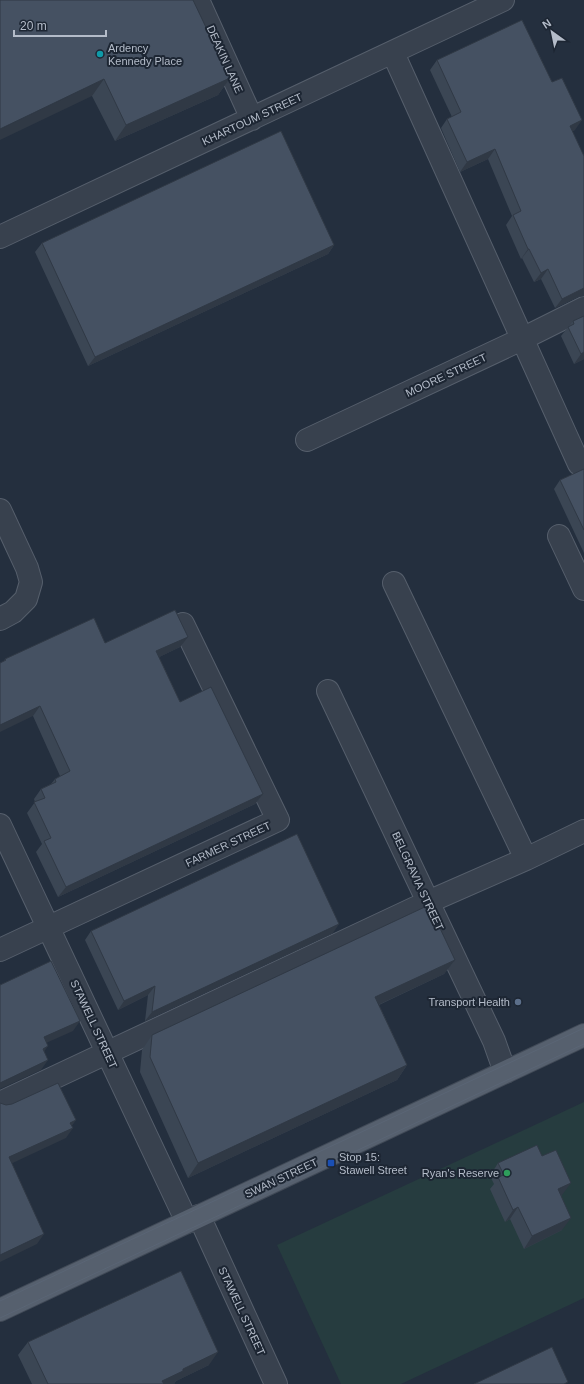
<svg xmlns="http://www.w3.org/2000/svg" width="584" height="1384" font-family="Arial,sans-serif">
	<style>
		.park { fill: #263c3f }
		.lines { fill: none; stroke-linecap: round; stroke-linejoin: round }
		.minor-casing { stroke: #565f6c; stroke-width: 24 }
		.major-casing { stroke: #414a57; stroke-width: 24 }
		.minor { stroke: #38414e; stroke-width: 22 }
		.major { stroke: #56606e; stroke-width: 22 }
		.tram { stroke: #5a6575; stroke-width: 1 }
		.wall { fill: #3b4654 }
		.shaded-wall { fill: #303945 }
		.building { fill: #455162; stroke: #303945 }
		.culture-dot { fill: #0f9aa8; stroke: #1d2633; stroke-width: 1.5 }
		.service-dot { fill: #5c6f8a; stroke: #1d2633; stroke-width: 1.5 }
		.transit-dot { fill: #1a4fb4; stroke: #1d2633; stroke-width: 1.5 }
		.leisure-dot { fill: #2e9e5b; stroke: #1d2633; stroke-width: 1.5 }
		.labels { text-anchor: middle; stroke-width: 4; stroke-linejoin: round; paint-order: stroke }
		.poi-label { font-size: 11px; fill: #b4bcc9; stroke: #1d2633; text-anchor: start }
		.street-label { font-size: 11px; fill: #b4bcc9; stroke: #1d2633 }
	</style>
	<rect width="100%" height="100%" fill="#242f3e"/>
	<path class="park" d="M584 1102V1298L401 1384H341L277 1245Z"/>
	<g class="lines">
		<defs>
			<path id="minor" d="M198 0 252 119
				M393 53 579 464
				M0 237 503 0
				M307 440 522 339 584 308
				M0 510 27 568 31 582 26 599 13 612 0 619
				M559 536 584 589
				M394 583 526 859
				M328 691 494 1041 505 1072
				M0 825 187 1222
				M0 950 278 820 183 624
				M0 1103 428 902 526 859 584 831
				M199 1216 276 1384"/>
			<path id="major" d="M0 1310 584 1035"/>
		</defs>
		<use href="#minor" class="minor-casing"/>
		<use href="#major" class="major-casing"/>
		<use href="#minor" class="minor"/>
		<use href="#major" class="major"/>
		<path class="tram" d="M0 1301 584 1028
			M0 1318 584 1044"/>
	</g>
	<path class="wall" d="M0 0 230 78 218 95 115 141 92 96Z
		M437 60 552 82 575 130 572 131 584 156V296L578 297 555 308 541 279 534 282 522 258 521 259 506 225 512 216 488 159 460 172 441 128 447 119 452 117 430 70Z
		M42 243 334 245 328 254 88 366 35 252Z
		M584 316V359L574 364 561 336 573 321Z
		M584 469V553L554 489 560 480Z
		M105 643 180 647 159 657 180 702 263 794 255 804 58 897 36 852 42 844 27 813 35 802 34 799 41 789 51 784 55 779 60 776 33 716 4 661 5 659Z
		M91 931 333 933 145 1021 148 995 118 1010 85 940Z
		M455 960 444 974 379 1005 407 1065 397 1080 188 1178 140 1072 142 1050 152 1035Z
		M542 1156 562 1195 561 1196 562 1230 524 1249 510 1219 505 1222 490 1189 494 1184 490 1176 498 1163Z
		M28 1342 209 1365 176 1381 174 1384H32L18 1355Z"/>
	<path class="shaded-wall" d="M230 78 218 95 115 141 126 125Z
		M104 79 92 96 0 140V129Z
		M582 120 575 130 563 135 570 126Z
		M495 149 488 159 460 172 467 162Z
		M334 245 328 254 88 366 95 357Z
		M528 249H529L522 258 521 259Z
		M548 269 541 279 534 282 541 273Z
		M584 288V296L578 297 555 308 562 299Z
		M584 352V359L574 364 581 354Z
		M188 637 180 647 149 662 156 651Z
		M40 706 33 716 0 732V725Z
		M263 794 255 804 58 897 66 887Z
		M339 924 333 933 145 1021 152 1012Z
		M455 960 444 974 365 1011 375 997Z
		M155 986 148 995 118 1010 124 1001Z
		M80 1021 73 1031 37 1047 44 1037Z
		M48 1046 41 1056 43 1049Z
		M48 1060 41 1070 0 1089V1083L2 1082Z
		M407 1065 397 1080 188 1178 198 1163Z
		M76 1120 69 1130 73 1128 66 1138 2 1168 9 1157Z
		M571 1183 562 1195 549 1201 558 1189Z
		M518 1207 510 1219 505 1222 513 1210Z
		M571 1218 562 1230 524 1249 532 1236Z
		M44 1234 37 1244 0 1262V1255Z
		M218 1352 209 1365 176 1381 174 1384H160L162 1381 183 1369Z"/>
	<path class="building" d="M0 0H193L230 78 126 125 104 79 0 129Z
		M522 20 552 82 562 78 582 120 570 126 584 156V288L562 299 548 269 541 273 529 249H528L513 215 521 211 495 149 467 162 447 119 461 112 437 60Z
		M281 131 334 245 95 357 42 243Z
		M584 316V352L581 354 568 327 574 324 573 321Z
		M584 469V530L560 480Z
		M175 610 188 637 156 651 180 702 211 687 263 794 66 887 44 841 51 838 34 802 45 798 41 789 56 782 55 779 70 771 40 706 0 725V663L6 660 5 659 94 618 105 643Z
		M297 834 339 924 152 1012 155 986 124 1001 91 931Z
		M429 905 455 960 375 997 407 1065 198 1163 150 1057 152 1035Z
		M51 961 80 1021 44 1037 48 1046 43 1049 48 1060 2 1082 0 1083V985Z
		M58 1083 76 1120 70 1123 73 1128 9 1157 44 1234 0 1255V1103L6 1105 12 1104Z
		M537 1145 542 1156 556 1150 571 1183 558 1189 571 1218 532 1236 518 1207 513 1210 498 1177 504 1175 498 1163Z
		M181 1271 218 1352 183 1369V1371L162 1381 164 1384H48L28 1342Z
		M552 1347 568 1382 564 1384H474Z"/>
	<circle class="culture-dot" cx="100" cy="54" r="4"/>
	<circle class="service-dot" cx="518" cy="1002" r="4"/>
	<rect class="transit-dot" x="327" y="1159" width="8" height="8" rx="2"/>
	<circle class="leisure-dot" cx="507" cy="1173" r="4"/>
	<g class="labels">
		<g class="poi-label">
			<text x="108" y="52">Ardency<tspan x="108" dy="13">Kennedy Place</tspan></text>
			<text x="510" y="1006" text-anchor="end">Transport Health</text>
			<text x="339" y="1161">Stop 15:<tspan x="339" dy="13">Stawell Street</tspan></text>
			<text x="499" y="1177" text-anchor="end">Ryan's Reserve</text>
		</g>
		<g class="street-label">
			<text transform="translate(225 59) rotate(66)" y="4">DEAKIN LANE</text>
			<text transform="translate(252 119) rotate(-25)" y="4">KHARTOUM STREET</text>
			<text transform="translate(446 375) rotate(-25)" y="4">MOORE STREET</text>
			<text transform="translate(228 844) rotate(-25)" y="4">FARMER STREET</text>
			<text transform="translate(418 881) rotate(65)" y="4">BELGRAVIA STREET</text>
			<text transform="translate(94 1024) rotate(65)" y="4">STAWELL STREET</text>
			<text transform="translate(281 1178) rotate(-25)" y="4">SWAN STREET</text>
			<text transform="translate(242 1311) rotate(65)" y="4">STAWELL STREET</text>
		</g>
	</g>
	<g transform="translate(552 32) rotate(327)" stroke="#1d2633" stroke-width="3" paint-order="stroke">
	<path d="M0-3L7 15L0 10L-7 15Z" fill="#b4bcc9"/>
	<text y="-6" font-size="11" font-weight="bold" text-anchor="middle" fill="#b4bcc9">N</text>
	</g>
	<path d="M14 30v6h92v-6" fill="none" stroke="#b4bcc9" stroke-width="2"/>
	<text x="20" y="30" font-size="12" fill="#b4bcc9" stroke="#1d2633" stroke-width="3" paint-order="stroke">20 m</text>
</svg>
